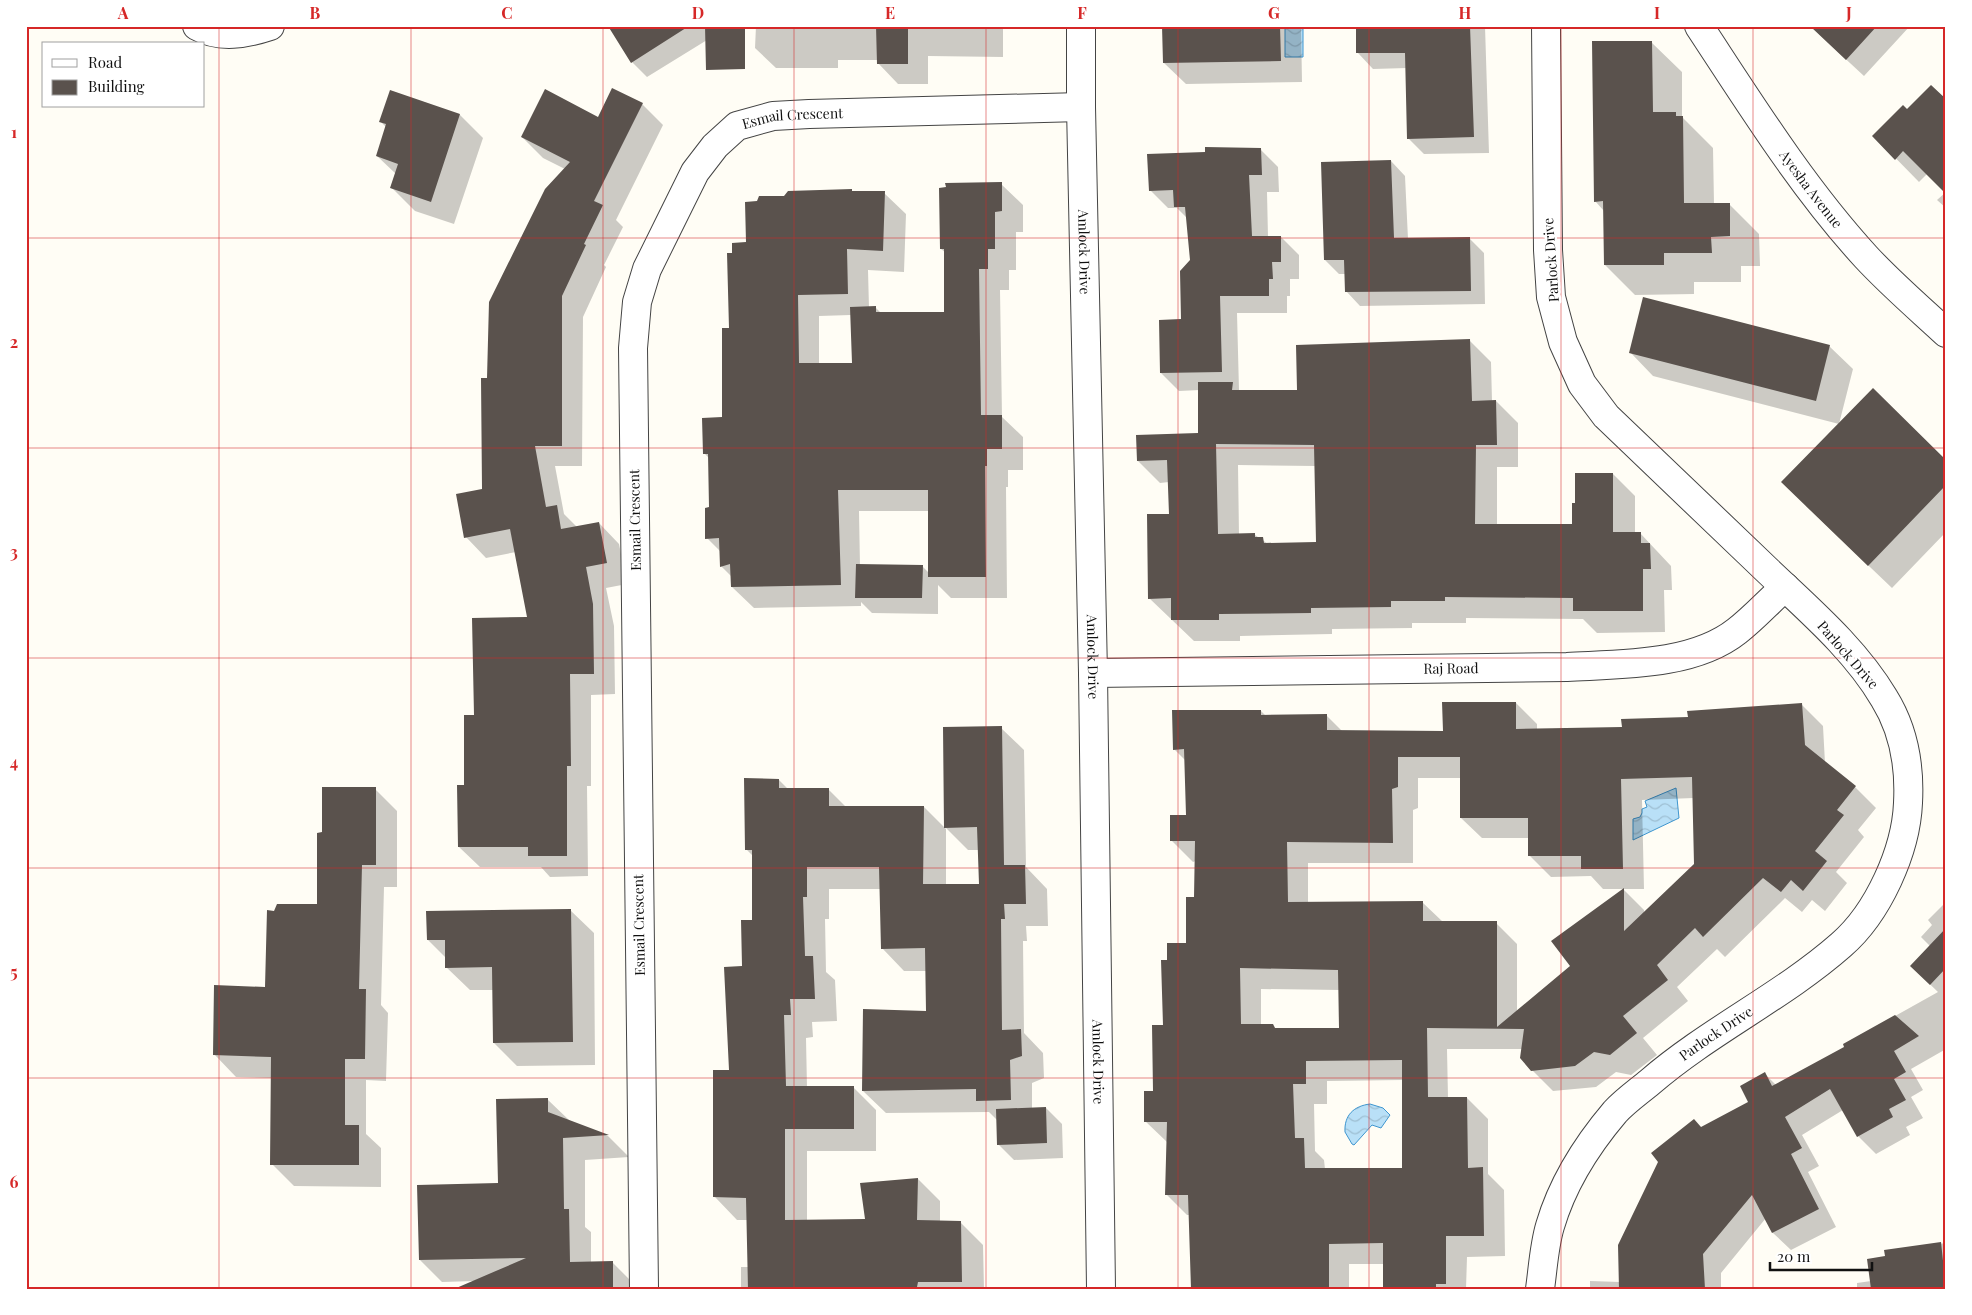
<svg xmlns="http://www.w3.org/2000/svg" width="1972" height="1315" font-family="'Playfair Display',serif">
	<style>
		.water { fill: url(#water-waves); stroke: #3f96cf }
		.shadow { fill: #0003; fill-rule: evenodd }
		.building { fill: #5a524d; fill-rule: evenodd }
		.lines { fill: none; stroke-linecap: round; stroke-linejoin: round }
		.street-casing { stroke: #444; stroke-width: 30 }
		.street { stroke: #fff; stroke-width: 28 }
		.grid { fill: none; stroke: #d62828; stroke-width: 1; stroke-opacity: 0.55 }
		.labels { text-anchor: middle; stroke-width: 5; stroke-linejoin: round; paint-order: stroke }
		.street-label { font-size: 14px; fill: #111; stroke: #fff }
		.neatline { fill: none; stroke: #d62828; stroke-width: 2 }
		.grid-label { font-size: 16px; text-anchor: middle; font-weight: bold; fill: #d62828 }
	</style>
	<defs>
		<pattern id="water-waves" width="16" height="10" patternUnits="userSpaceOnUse" patternTransform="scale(1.25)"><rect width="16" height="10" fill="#b9e0f7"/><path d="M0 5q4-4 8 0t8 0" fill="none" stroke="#9ebfd3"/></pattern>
	</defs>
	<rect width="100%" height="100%" fill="#fffdf5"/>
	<path class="water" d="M1285 26H1303V57H1285Z
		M1676 788 1679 818 1633 840V819L1640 817 1642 813V809L1647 807 1645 801Z
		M1370 1104 1383 1108 1390 1115 1381 1128 1372 1125 1354 1145 1352 1144 1345 1132C1344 1115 1354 1106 1370 1104Z"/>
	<path class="shadow" d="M614 26H716L720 32 647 77 632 62Z
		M756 26H1003V57L928 56V84H898L878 63V60H838V68H776L755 48Z
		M1164 26H1301L1302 82 1186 84 1164 63Z
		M1357 26H1485L1489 153 1424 154 1409 139 1407 68 1373 69 1358 53Z
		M1810 26H1910L1864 76Z
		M1651 42 1682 72V117L1713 148 1714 204H1729L1759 234 1760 266H1741V282H1694V294L1635 295 1605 265 1604 211 1595 201Z
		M391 91 460 115 483 138 454 224 415 211 391 187 396 174 377 156 386 127 381 122Z
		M1946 101V208L1937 200 1946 192 1927 174 1919 182 1874 136 1907 111Z
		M642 104 663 125 616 220 623 227 604 265 606 267 583 317 582 466H555L564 514 577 527 599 523 619 544 627 584 606 588 614 626 615 694 591 695V786H587L588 876 550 877 541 867H480L459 847 475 716 529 618 516 552 486 558 466 537 483 490 488 379 565 169 543 158 522 137 599 119Z
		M1260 149 1278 167 1279 192H1267L1268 237H1281L1299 255V279H1290V296H1287V313H1237L1239 390 1298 392 1469 340 1491 362 1492 401H1496L1518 423V467H1497V525L1573 526 1576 504 1613 474 1635 496V533H1640L1671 566 1672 590H1664L1665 632 1597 633 1583 619 1466 618V623H1412V628L1332 629V634L1240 636V641H1194L1149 598 1170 515 1169 482 1160 483 1138 461 1199 434 1200 390 1179 391 1161 373 1182 321 1191 261 1187 218 1177 208H1168L1150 190ZM1238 465 1316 466 1317 543 1268 544 1255 535H1239Z
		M1391 161 1405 176 1408 239 1469 238 1484 253 1485 304 1360 306 1346 291V274H1339L1325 260Z
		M1001 184 1023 205V232H1016V270H1009V290H1000L1002 417 1023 437V470H1008V487H1006L1007 598H951L938 585V614L872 613 861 602V606L754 608 732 587V577L721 566V552L707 538 710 509 709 458 704 453 723 418 731 330 733 254 747 244 784 197 851 190 853 192 884 193 906 214 904 272 868 270 869 308H876L881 313H946V253L941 249ZM851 315 853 364H819V316ZM859 511H929L930 574 922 566H860Z
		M1829 346 1853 369 1839 424 1653 376 1630 352Z
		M1946 461V532L1892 588 1806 506Z
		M1516 703 1537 724V730L1623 729 1689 718 1802 705 1823 726 1825 763 1855 787 1876 808 1858 830 1864 837 1836 872 1847 883 1825 911 1812 900 1802 912 1785 898 1725 957 1717 949 1677 987 1688 1001 1643 1038 1657 1055 1631 1075 1616 1072 1596 1087 1553 1091 1532 1070 1523 1049H1447L1448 1098H1467L1488 1119V1174L1504 1190 1505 1256 1467 1257 1466 1289H1384V1264H1349V1289H1192L1191 1215H1187L1166 1194 1167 1142 1145 1121 1154 1092 1164 1026 1168 961 1187 944 1196 898V861L1193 862 1172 841 1187 816 1186 761 1174 749 1261 711 1266 716 1326 715 1343 732H1444ZM1418 778H1461V818L1482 838H1529L1530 856 1551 877 1591 876 1603 889H1644L1642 800 1694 798 1695 864 1644 914V910L1623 889 1572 966 1517 1011V944L1496 923 1443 922 1422 902 1308 903V863H1413V810L1418 808ZM1261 989 1340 990V1029L1277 1030 1272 1025H1261ZM1403 1080V1170L1325 1169 1324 1160 1315 1151 1314 1104H1327V1081Z
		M944 728H1001L1024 750 1026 867 1047 889 1048 926H1026L1027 941H1023L1024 1033 1043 1053 1044 1078 1032 1083V1109L1046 1108 1062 1124 1063 1158 1014 1160 998 1144 997 1120 989 1112 886 1113 863 1091 927 1012V971H904L882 948 881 889H829V919H825L826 972 835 980 837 1021 812 1022 813 1037 806 1038 807 1088H854L876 1110V1151H807V1221L866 1220 918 1179 940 1201V1221L960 1222 983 1245 984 1289H741V1267H749L748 1220H737L715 1197 744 967 753 921V856L746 849 779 780 788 789H828L846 807H924L946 829ZM946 828 968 850H979L981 885H946Z
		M375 789 397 811V887H384L381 1005 388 1013 386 1081 366 1080V1134L381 1148V1187L294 1186 272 1164V1078L236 1077 214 1054 266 988 275 912 318 906 323 834Z
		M1946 902V1049L1911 1069 1923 1090 1911 1097 1923 1118 1906 1127 1910 1135 1876 1154 1858 1136 1843 1110 1802 1135 1819 1166 1808 1172 1836 1227 1791 1250 1773 1233 1766 1218 1721 1273V1289H1590V1281L1620 1282 1702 1128 1750 1103 1765 1074 1776 1085 1846 1047 1845 1044 1938 992 1911 966 1930 946 1921 937 1932 925 1928 920Z
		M570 910 594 933 595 1065 517 1066 494 1043 493 990H470L446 967V958L428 940Z
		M547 1099 570 1121 608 1136 629 1157 585 1160V1227L591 1232V1263H613L635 1285V1289H457L475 1281 442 1282 420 1260 499 1185Z
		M1946 1243V1289H1857V1283L1871 1281 1886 1257 1885 1251Z"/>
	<path class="building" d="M608 26H689L631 63Z
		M705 26H745V69L706 70Z
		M876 26H908V64H877Z
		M1162 26H1280L1281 61 1163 63Z
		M1356 26H1470L1474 137 1407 139 1405 53H1356Z
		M1810 26H1877L1846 60Z
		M1592 41H1652L1653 112H1676V116H1683L1684 203H1730V236L1711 237 1712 253H1664V265H1604L1603 201 1594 202Z
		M1931 85 1946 99V194L1903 151 1895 160 1872 136 1903 105 1907 109Z
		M612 88 643 103 594 201 603 205 584 244 586 245 562 296V446H535L546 507 557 505 561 529 599 522 607 563 586 567 593 604 594 674H570L571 766H567V856H528V847H458L457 785H464V715H474L472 618 527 617 510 529 464 538 456 494 482 489 481 378H487L489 302 545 189 570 162 521 137 545 89 598 117Z
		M390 90 460 114 431 202 390 188 398 164 376 156 386 124 379 122Z
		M1205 147 1261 148 1262 175H1249L1252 236H1281V262H1272L1273 279H1269V296H1220L1222 372 1160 373 1159 320 1181 319 1180 271 1190 260 1185 207H1174L1173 190 1149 191 1147 154 1205 152Z
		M1391 160 1394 238 1470 237 1471 291 1345 292 1344 260H1324L1321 162Z
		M1002 182V211L995 212V249H988V269H979L981 415H1002V449H987V466H985L986 577H928V490H838L841 585 731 587 730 564 720 567 719 538 705 539V508L709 507 708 454H703L702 418 722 417V328H729L727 253H732V243L746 242 745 202 757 201 759 196H784L788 191 852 189V191H885L883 251 847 249 848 294 798 295 799 363H852L850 307 876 306V312H944V249H940L939 188 946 187 945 183Z
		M1643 297 1830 345 1816 401 1629 353Z
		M1470 339 1472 401 1496 400 1497 445H1476L1475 524H1572V503H1575V473H1613V532H1641V543H1650L1651 569H1643V611H1573V598L1445 597V601H1391V607L1311 608V613L1219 614V620H1171V598L1148 599 1147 514H1169L1167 460 1137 461 1136 435 1198 433V382H1233L1232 390H1297L1296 345ZM1216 444 1314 445 1316 542 1264 543 1263 537H1255V533L1218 534Z
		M1873 388 1946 460V485L1868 566 1781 482Z
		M856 564 923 565 922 598H855Z
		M1442 702H1516V729L1622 727 1621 719 1688 717 1687 711 1802 703 1805 745 1856 786 1837 810 1844 815 1815 851 1827 861 1803 891 1791 880 1781 892 1763 878 1703 937 1695 928 1657 965 1668 980 1623 1016 1637 1033 1610 1055 1594 1052 1575 1066 1531 1071 1520 1058 1524 1029 1427 1028 1428 1097H1467L1468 1168 1483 1167 1484 1236H1446V1284H1436V1289H1383V1243L1329 1244V1289H1191L1188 1195H1165L1167 1122H1144V1091H1153L1152 1025H1163L1161 960H1167V943H1186V897H1194L1195 841H1170V815H1186L1184 749 1173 750 1172 710H1261V715L1327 714V730L1443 731ZM1398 757H1460V818H1528V856H1581V869H1623L1621 779 1692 777 1694 864 1624 931V888L1551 941 1570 966 1497 1027V921H1423V901L1288 902 1287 842 1393 843 1392 789 1398 787ZM1240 968 1338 970 1339 1028H1275L1273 1024H1241ZM1402 1060V1168H1305L1304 1138H1295L1293 1084H1306V1061Z
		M1002 726 1004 865H1025L1026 904H1004L1005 919H1001L1002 1030 1021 1029 1022 1056 1010 1060 1011 1100 976 1101V1089L862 1091 863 1009 926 1011 925 948 881 949 879 867H807V897H803L805 956H813L815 999H790L791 1015H784L786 1086H854V1129H785V1220L865 1219 860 1183 918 1178 917 1220 961 1221 962 1282H918L917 1287 876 1289H748L746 1198 713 1197V1070H729L724 967 742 966 741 920H752V850H745L744 778 779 779V788H829V806H924L923 884H979L977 827 944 828 943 727Z
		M322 787H376V865H362L359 989H366L365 1059H345V1125H359V1165H270L271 1057 213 1055 214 985 265 987 267 910 274 911 277 904H317V833L322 832Z
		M571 909 573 1042 493 1043 492 967 445 968V940H427L426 911Z
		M1946 928V968L1930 985 1910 966Z
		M1895 1015 1919 1036 1894 1051 1906 1072 1894 1079 1906 1100 1889 1109 1893 1117 1857 1137 1830 1089 1785 1117 1802 1148 1791 1154 1819 1209 1772 1233 1752 1195 1703 1254 1705 1289H1619L1618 1245 1658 1162 1651 1153 1694 1119 1701 1127 1748 1102 1740 1086 1765 1072 1772 1086 1844 1047 1843 1044Z
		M548 1098V1112L609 1135 563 1138 564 1209H569L570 1262 613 1261V1289H454L526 1258 419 1260 417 1185 498 1183 496 1099Z
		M1046 1107 1047 1143 997 1145 996 1109Z
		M1941 1242 1946 1289H1871L1867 1259 1885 1256 1884 1250Z"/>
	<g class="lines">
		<defs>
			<g id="street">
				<path d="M197 26C220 39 246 34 270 26"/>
				<path id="s1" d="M1081 26V107L1093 673 1101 1289"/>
				<path id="s2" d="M1699 26C1751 105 1802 187 1866 257 1891 284 1919 308 1946 333"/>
				<path id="s3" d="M1093 673 1567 667C1620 664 1693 666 1737 631 1754 618 1769 601 1785 587"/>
				<path id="s4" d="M644 1289 633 348 637 302 647 269 695 172 715 146 737 126 773 116 809 114 1081 107"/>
				<path id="s5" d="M1540 1289C1543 1268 1544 1246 1550 1226 1562 1185 1587 1145 1615 1112 1625 1101 1638 1092 1650 1082 1709 1031 1783 996 1841 945 1878 913 1906 851 1908 803 1910 766 1904 730 1884 698 1855 649 1809 610 1768 571 1714 519 1660 467 1606 416L1582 384 1563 342 1551 297 1548 250 1546 26"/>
			</g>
		</defs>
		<use href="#street" class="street-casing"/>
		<use href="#street" class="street"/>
	</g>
	<path class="grid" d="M219 26V1289M411 26V1289M603 26V1289M794 26V1289M986 26V1289M1178 26V1289M1369 26V1289M1561 26V1289M1753 26V1289M26 238H1946M26 448H1946M26 658H1946M26 868H1946M26 1078H1946"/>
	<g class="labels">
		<g class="street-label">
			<text dy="5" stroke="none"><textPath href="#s4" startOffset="1249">Esmail Crescent</textPath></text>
			<text dy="5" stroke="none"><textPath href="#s2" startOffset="198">Ayesha Avenue</textPath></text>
			<text dy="5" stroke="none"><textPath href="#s1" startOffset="226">Amlock Drive</textPath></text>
			<text transform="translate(1551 260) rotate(-94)" y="5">Parlock Drive</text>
			<text transform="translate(635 520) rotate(-91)" y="5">Esmail Crescent</text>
			<text transform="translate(1848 655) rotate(49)" y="5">Parlock Drive</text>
			<text dy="5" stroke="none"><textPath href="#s1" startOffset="631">Amlock Drive</textPath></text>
			<text dy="5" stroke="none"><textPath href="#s3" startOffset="358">Raj Road</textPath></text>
			<text transform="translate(639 925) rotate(-91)" y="5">Esmail Crescent</text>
			<text dy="5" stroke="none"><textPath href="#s5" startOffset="324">Parlock Drive</textPath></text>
			<text dy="5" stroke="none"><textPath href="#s1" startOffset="1036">Amlock Drive</textPath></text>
		</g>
	</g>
	<rect width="1972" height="1315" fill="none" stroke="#ffffff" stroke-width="55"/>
	<rect x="42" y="42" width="162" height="65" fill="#ffffff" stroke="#a0a0a0"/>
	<rect x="52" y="59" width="25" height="8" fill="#ffffff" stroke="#a0a0a0"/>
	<text x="88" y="68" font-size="15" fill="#111111">Road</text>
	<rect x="52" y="80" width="25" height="15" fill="#5a524d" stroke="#a0a0a0"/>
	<text x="88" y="92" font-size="15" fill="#111111">Building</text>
	<path d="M1770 1262v8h102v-8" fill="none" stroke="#111111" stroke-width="2.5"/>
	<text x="1777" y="1262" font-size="15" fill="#111111" stroke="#ffffff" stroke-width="4" paint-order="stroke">20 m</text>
	<rect x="28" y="28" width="1916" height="1260" class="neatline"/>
	<g class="grid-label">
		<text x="123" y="19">A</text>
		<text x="315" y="19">B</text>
		<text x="507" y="19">C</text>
		<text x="698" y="19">D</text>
		<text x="890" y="19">E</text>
		<text x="1082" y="19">F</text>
		<text x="1274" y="19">G</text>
		<text x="1465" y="19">H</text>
		<text x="1657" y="19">I</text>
		<text x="1849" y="19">J</text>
		<text x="14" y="138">1</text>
		<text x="14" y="348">2</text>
		<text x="14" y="558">3</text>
		<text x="14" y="768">4</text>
		<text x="14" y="978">5</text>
		<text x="14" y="1188">6</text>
	</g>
</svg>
